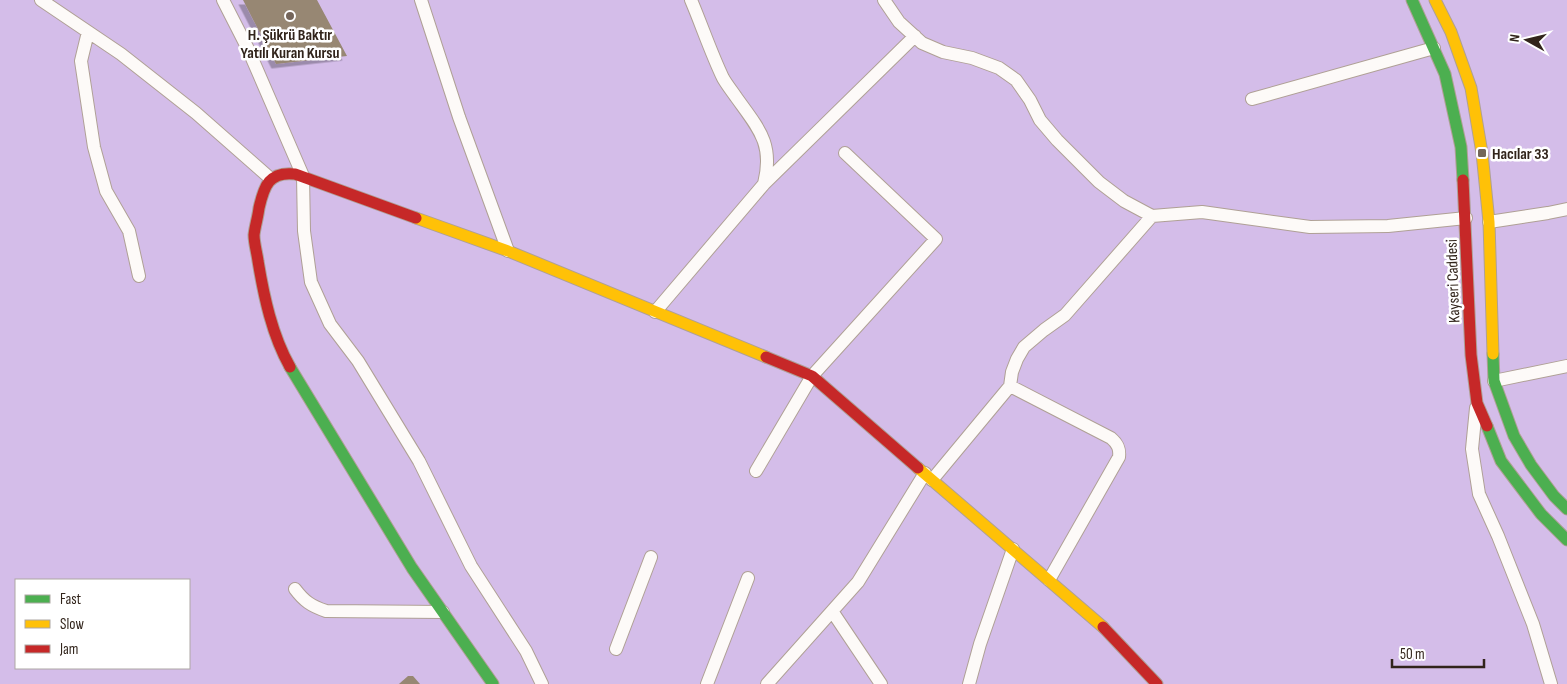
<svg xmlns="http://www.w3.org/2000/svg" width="1567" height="684" font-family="'Sofia Sans Condensed',sans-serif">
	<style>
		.green { fill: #d4bde9; fill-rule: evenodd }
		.building { fill: #978773; filter: url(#shadow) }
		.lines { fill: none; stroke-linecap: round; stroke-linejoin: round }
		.street-casing { stroke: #afa095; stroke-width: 14 }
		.fast-casing { stroke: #afa095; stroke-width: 13 }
		.slow-casing { stroke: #afa095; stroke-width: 13 }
		.jam-casing { stroke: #afa095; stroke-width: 13 }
		.street { stroke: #fdfaf8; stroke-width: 12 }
		.fast { stroke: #4caf50; stroke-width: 11 }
		.slow { stroke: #ffc107; stroke-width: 11 }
		.jam { stroke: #c62828; stroke-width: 11 }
		.poi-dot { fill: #74655a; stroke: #fff; stroke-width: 2 }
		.labels { text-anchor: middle; stroke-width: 5; stroke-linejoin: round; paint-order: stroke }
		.poi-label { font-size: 16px; font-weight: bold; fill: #31241b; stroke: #fff }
		.street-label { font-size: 16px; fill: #31241b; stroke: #fff }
	</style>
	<defs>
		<filter id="shadow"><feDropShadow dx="-4.5" dy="4.5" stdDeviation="0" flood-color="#0004"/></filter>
	</defs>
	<rect width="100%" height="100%" fill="#f1ddcf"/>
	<path class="green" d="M0 0H1567V684H0ZM16 580H189V668H16Z"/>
	<path class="building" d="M243 0H317L347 56 276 64Z
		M408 676H413L420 684H399Z"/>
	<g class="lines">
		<defs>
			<path id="street" d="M41 0 121 54 196 113 271 179
				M223 0 248 49 303 176 304 231 311 282 330 324 358 361 419 461 471 566 526 651 542 684
				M421 0 459 117 508 251
				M884 0 899 22 922 43 943 52 972 58 999 68 1016 80 1030 100 1040 120 1057 140 1099 182 1124 201 1152 216
				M88 32 81 61 94 147 106 191 129 231 139 276
				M1252 99 1434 48
				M764 184 915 36
				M1489 222 1548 213 1567 209
				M655 312 764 184C774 144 759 129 736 97 732 91 727 85 723 78 711 53 702 26 691 0
				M1494 381 1567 366
				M1010 386 1111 438C1118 444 1120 449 1119 457L1049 580
				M1476 408 1472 449 1479 494 1498 536 1533 624 1551 684
				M756 471 812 376 936 239 845 153
				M932 480 1010 386 1012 372 1017 359 1024 347 1044 330 1065 315 1152 216 1202 212 1310 227 1388 226 1466 218
				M295 589C304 601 311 606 326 611L443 612
				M832 611 881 684
				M616 649 651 557
				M707 684 748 578
				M767 684 858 582 925 473
				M969 684 980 644 1013 549"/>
			<path id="fast" d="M1412 0 1445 74 1461 147 1463 180
				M1493 354 1494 381 1514 436 1531 465 1554 496 1567 509
				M290 367 412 568 493 684
				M1487 426 1501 461 1541 514 1567 540"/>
			<path id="slow" d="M1435 0 1451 32 1471 88 1482 153 1489 222 1493 354
				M416 218 508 251 766 357
				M918 468 1103 627"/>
			<path id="jam" d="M1463 180 1471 355 1477 403 1487 426
				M766 357 812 376 918 468
				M290 367C272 335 264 297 258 261 257 253 254 243 254 235 255 226 258 217 259 208 264 186 269 171 295 174L416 218
				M1103 627 1157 684"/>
		</defs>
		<use href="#street" class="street-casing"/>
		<use href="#fast" class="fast-casing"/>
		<use href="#slow" class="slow-casing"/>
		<use href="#jam" class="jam-casing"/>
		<use href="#street" class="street"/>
		<use href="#fast" class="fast"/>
		<use href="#slow" class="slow"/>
		<use href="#jam" class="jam"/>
	</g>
	<g class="poi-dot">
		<circle cx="290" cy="16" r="5"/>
		<rect x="1477" y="148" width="10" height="10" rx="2.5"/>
	</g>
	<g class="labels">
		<g class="poi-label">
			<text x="290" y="40">H. Şükrü Baktır<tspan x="290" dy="18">Yatılı Kuran Kursu</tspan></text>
			<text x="1492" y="159" text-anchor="start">Hacılar 33</text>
		</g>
		<g class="street-label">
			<text transform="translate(1452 281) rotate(-92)" y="6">Kayseri Caddesi</text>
		</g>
	</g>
	<rect x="15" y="579" width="175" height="90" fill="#ffffff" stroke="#ada7a4"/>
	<rect x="25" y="595" width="25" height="8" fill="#4caf50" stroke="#ada7a4"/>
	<text x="60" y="604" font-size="15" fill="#31241b">Fast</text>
	<rect x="25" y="620" width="25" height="8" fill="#ffc107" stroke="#ada7a4"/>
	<text x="60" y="629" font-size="15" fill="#31241b">Slow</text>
	<rect x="25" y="645" width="25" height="8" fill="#c62828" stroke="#ada7a4"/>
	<text x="60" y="654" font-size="15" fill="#31241b">Jam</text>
	<g transform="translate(1527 40) rotate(278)" stroke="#ffffff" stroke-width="4" paint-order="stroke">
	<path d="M0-4L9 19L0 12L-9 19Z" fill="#31241b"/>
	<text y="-8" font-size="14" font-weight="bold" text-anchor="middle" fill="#31241b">N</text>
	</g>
	<path d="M1392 659v8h92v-8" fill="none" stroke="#31241b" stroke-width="2.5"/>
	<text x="1400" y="659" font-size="15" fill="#31241b" stroke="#ffffff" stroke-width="4" paint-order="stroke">50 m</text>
</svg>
